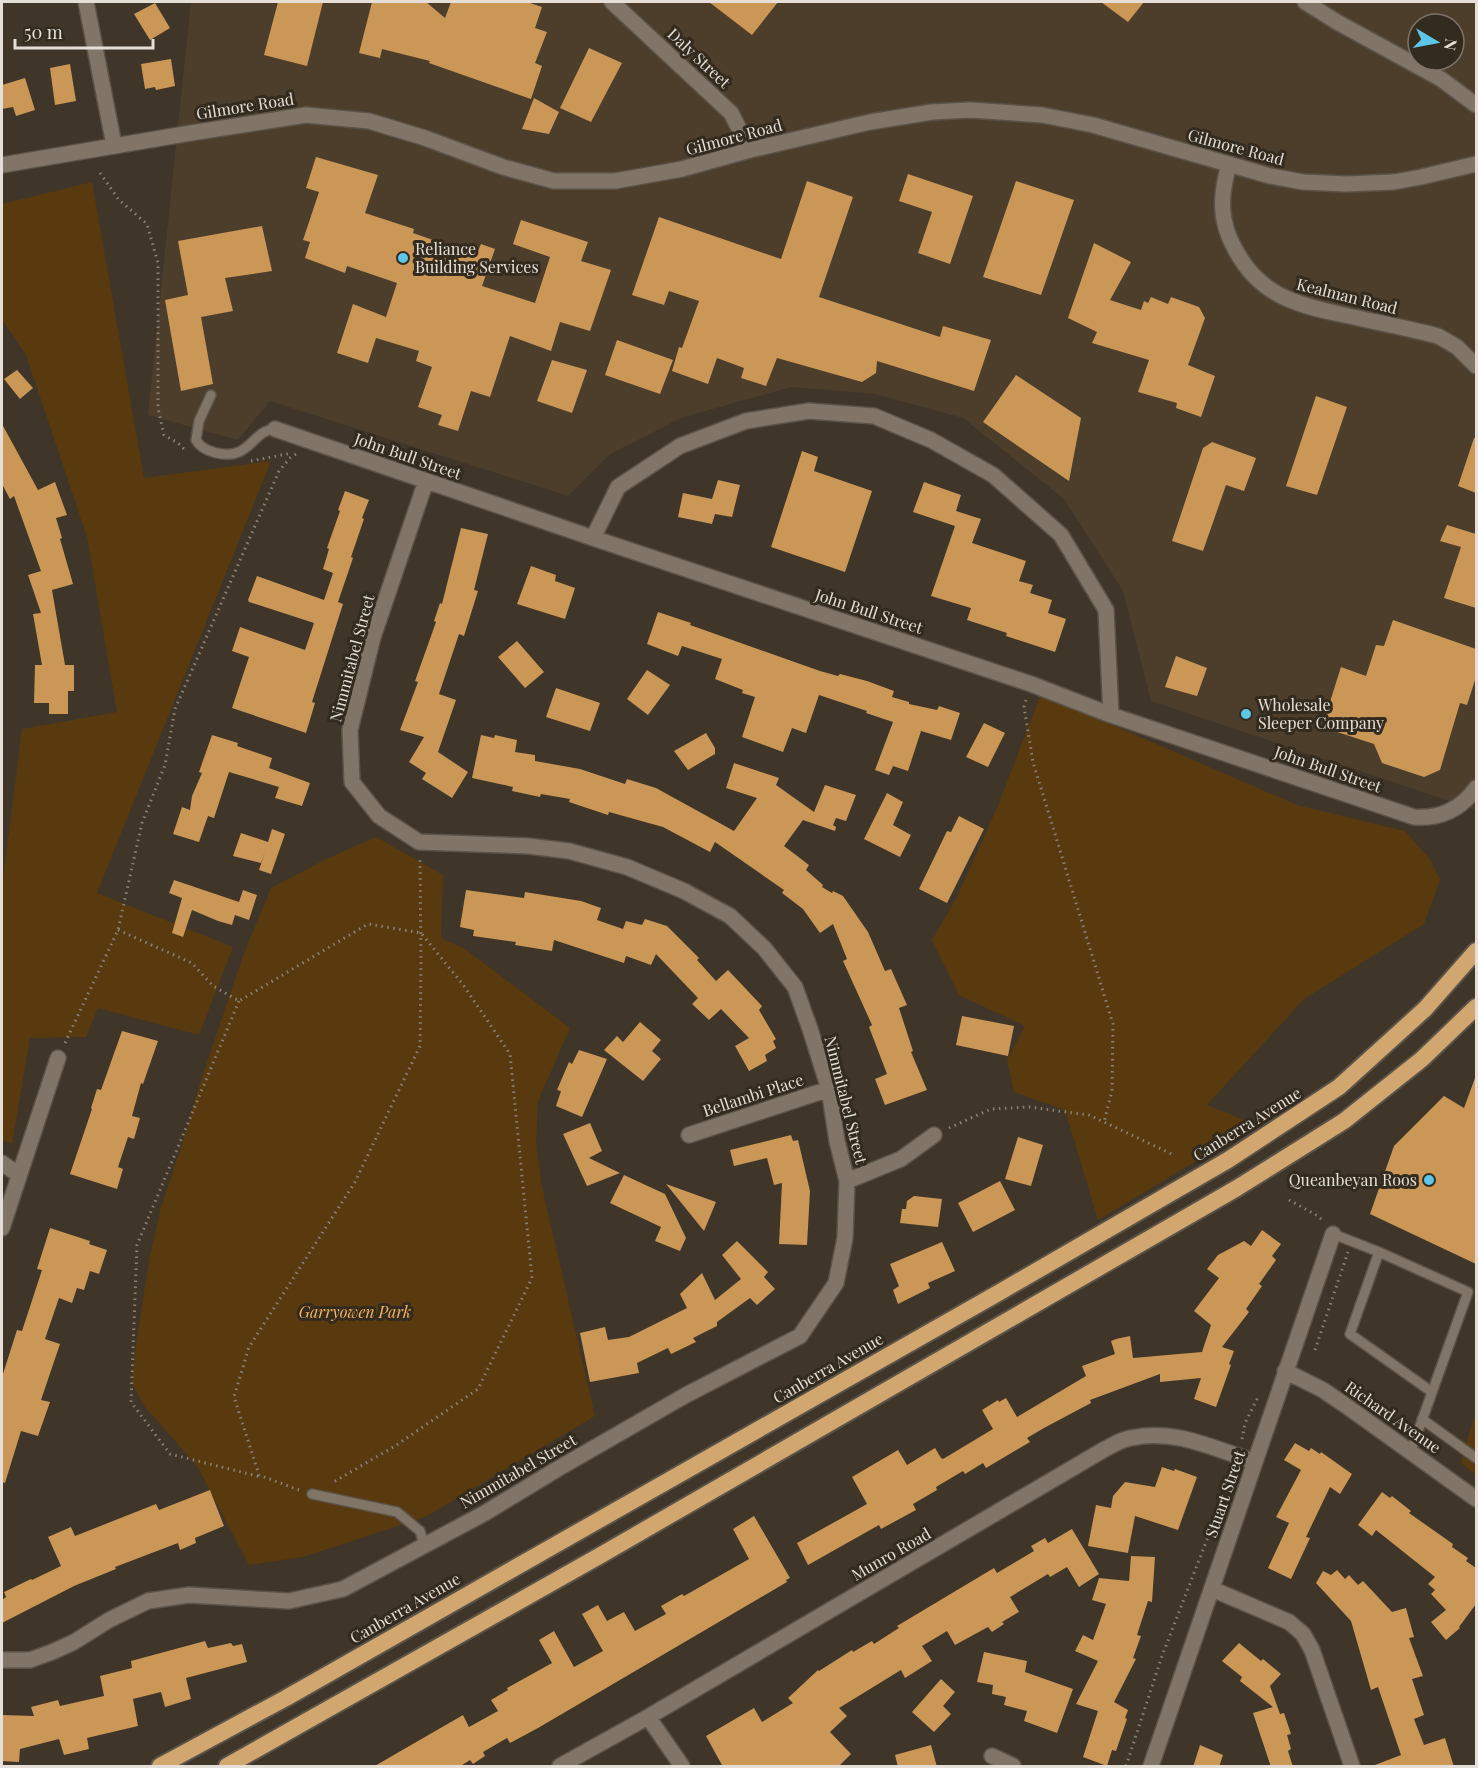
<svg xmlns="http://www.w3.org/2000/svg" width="1478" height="1768" font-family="'Playfair Display',serif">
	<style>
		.built { fill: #4d3e2c; fill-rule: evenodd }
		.green { fill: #593a0f }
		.building { fill: #ca9757 }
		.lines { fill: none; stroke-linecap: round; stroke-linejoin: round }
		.service-casing { stroke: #5b5348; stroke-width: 12 }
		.minor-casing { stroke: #5b5348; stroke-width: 18 }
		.tertiary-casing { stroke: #5b5348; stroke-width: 18 }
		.trunk-casing { stroke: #5b5348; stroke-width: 20 }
		.path { stroke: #8a8278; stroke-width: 3; stroke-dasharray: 1.5 4.5; stroke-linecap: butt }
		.service { stroke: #817568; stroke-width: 9 }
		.minor { stroke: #817568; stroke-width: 15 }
		.tertiary { stroke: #817568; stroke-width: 15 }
		.trunk { stroke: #d2a66f; stroke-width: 16 }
		.poi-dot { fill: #5dc7e8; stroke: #342b1f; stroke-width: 2 }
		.labels { text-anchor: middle; stroke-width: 6; stroke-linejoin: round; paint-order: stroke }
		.street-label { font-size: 16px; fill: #e5dfd7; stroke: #342b1f }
		.poi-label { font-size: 16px; fill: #e5dfd7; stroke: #342b1f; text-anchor: start }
		.park-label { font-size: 16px; font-style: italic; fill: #fab55c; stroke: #342b1f }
	</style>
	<rect width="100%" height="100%" fill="#3f3529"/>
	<path class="built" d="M191 2H1476V810L1151 701 1123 591 1064 499 963 418 875 394 791 387 681 418 610 454 568 496 270 401 238 440 148 415ZM1418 24H1454V60H1418Z"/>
	<path class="green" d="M92 182 144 478 271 461 97 893 233 947 199 1035 98 1008 86 1037 30 1038 12 1144 2 1140V886L22 729 117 712 87 537 26 355 2 320V204Z
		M1041 694 1297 805 1405 831 1430 859 1440 880 1424 924 1304 999 1207 1105 1256 1125 1098 1220 1065 1110 1014 1092 1007 1060 1025 1026 959 995 932 940 957 897 997 808Z
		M376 837 443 875 441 938 465 949 570 1028 538 1101 536 1144 542 1187 595 1416 425 1517 303 1557 249 1565 197 1466 145 1407 132 1383 134 1357 150 1255 161 1207 182 1145 200 1083 244 953 271 888 326 859Z
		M1476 1410V1475L1461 1463Z"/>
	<path class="building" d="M278 2H323L307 66 264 55Z
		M372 2H426L445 18 451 2H527L542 7 535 28 547 32 535 63 542 66 531 99 429 63 430 61 382 49 380 58 359 53Z
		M709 2H778L752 35Z
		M1101 2H1144L1128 22Z
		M155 3 170 28 150 40 134 14Z
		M589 48 622 63 591 122 560 108Z
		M171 59 175 86 156 90 155 87 145 89 141 64Z
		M70 64 76 101 55 105 50 68Z
		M25 78 35 110 16 116 13 107 2 109V85Z
		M534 98 559 112 549 134 522 129Z
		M316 157 378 175 365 213 414 229 413 233 453 247 455 244 478 251 481 244 495 249 482 286 535 303 550 257 513 244 521 220 588 242 581 261 611 270 590 331 560 322 551 351 510 336 490 397 471 391 458 431 438 425 442 415 418 407 432 367 416 361 419 351 376 338 368 363 337 353 353 304 386 317 397 283 347 266 345 273 305 258 310 242 303 240 319 192 306 188Z
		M908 174 973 196 950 264 918 253 932 212 899 201Z
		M807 181 853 197 819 297 940 337 943 326 991 340 974 391 877 361 876 373 862 382 777 358 766 386 741 378 744 368 717 358 708 384 672 371 679 347 682 348 699 301 669 291 664 305 632 295 659 217 781 259Z
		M1016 181 1074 200 1041 295 983 277Z
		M262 226 272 271 225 278 233 311 201 317 213 384 181 391 165 300 188 295 178 241Z
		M1094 243 1131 262 1110 300 1141 310 1144 301 1148 303 1151 297 1168 304 1171 297 1199 307 1205 318 1188 365 1215 376 1201 417 1176 408 1177 403 1138 392 1149 360 1092 343 1097 332 1068 318Z
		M617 340 673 360 660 394 605 375Z
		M552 360 587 370 572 413 537 401Z
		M17 370 33 388 20 399 4 379Z
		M1016 375 1081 418 1069 481 983 422Z
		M1316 396 1347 407 1317 495 1286 486Z
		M2 424 38 490 55 482 67 515 56 518 62 538 60 539 73 584 52 590 65 665H74V691H68V714H49V703H34L35 665H42L33 614 41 613 28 575 41 571 14 496 10 499 2 484Z
		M1474 438H1476V493L1458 486Z
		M1212 442 1256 458 1244 491 1226 485 1203 551 1172 541 1203 448Z
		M802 451 818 457 814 471 872 491 845 572 771 547Z
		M718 480 740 485 732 517 715 514 712 524 678 517 683 493 712 499Z
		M924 482 961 495 956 511 981 519 972 543 1026 561 1019 581 1033 585 1030 593 1052 600 1048 613 1066 619 1055 652 1006 636 1007 633 967 620 971 608 931 596 955 526 913 512Z
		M345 491 369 500 362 518 364 519 351 557 353 558 338 602 343 604 312 702 315 703 306 733 232 708 249 657 232 651 240 627 305 650 314 623 249 602 248 600 257 576 324 600 333 573 323 569 329 549 327 548 340 511 338 510Z
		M1447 525 1476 534V608L1444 598 1461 547 1440 541Z
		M461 528 488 534 474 590 478 591 464 636 459 634 439 694 456 700 438 752 468 772 452 798 422 779 426 773 409 762 424 737 400 730 418 682 415 681 436 622 434 621 440 603 442 604Z
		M531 566 556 575 555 581 575 588 565 619 517 604Z
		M658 612 691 623 690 625 820 671 838 676 840 674 867 681 894 691 892 697 909 702V704L937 710 939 706 960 713 951 740 921 731 908 771 893 766 889 775 875 770 893 722 866 713 867 711 819 695 806 733 792 728 783 752 742 737 755 697 742 693 743 690 715 679 722 659 682 646 678 656 647 644Z
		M1393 620 1476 649V677L1467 705 1460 703 1440 770 1424 777 1382 763 1374 744 1322 727 1341 667 1366 676 1376 645 1384 646Z
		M517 641 544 672 525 688 498 657Z
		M1176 656 1207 668 1197 696 1165 687Z
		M647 670 670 685 648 715 627 699Z
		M556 688 600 703 590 731 546 717Z
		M984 723 1005 733 988 767 966 757Z
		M706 733 715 748V754L688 770 674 751Z
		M212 735 238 743 237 746 272 758 269 768 310 783 302 806 275 798 279 787 229 772 214 818 208 816 199 842 173 834 182 807 190 810 192 796 202 773 199 772Z
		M481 735 494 738 495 735 517 740 515 752 535 755V761L580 769 625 784 627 779 656 788 734 831 757 798 726 788 734 763 779 778 776 785 814 812 825 785 856 795 846 821 836 818 833 825 836 827 835 831 803 820 784 846 809 865 806 870 823 885 822 887 832 893 833 891 843 896 868 932 885 971 891 969 907 1005 899 1008 913 1051 911 1052 927 1090 885 1105 875 1079 887 1074 869 1027 872 1025 843 961 847 959 833 924 820 933 803 909 782 893 784 890 715 842 710 852 663 827 609 812 608 815 569 802 570 799 541 794 540 797 512 791 513 787 472 778Z
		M887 793 903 802 893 825 911 835 900 857 864 839Z
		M959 816 984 829 947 903 919 889 947 831 951 832Z
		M272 829 285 834 271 874 259 870 265 852 261 863 233 856 241 833 268 842Z
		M174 880 239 902 243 890 257 895 249 920 235 915 232 925 218 921 192 910 183 937 172 933 182 898 169 893Z
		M466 890 524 898 525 892 581 901 601 908 597 920 623 929 626 921 642 925 645 919 667 926 699 958 697 960 716 981 728 970 762 1006 759 1010 776 1039 773 1041 776 1048 765 1055 767 1061 749 1071 735 1046 749 1038 721 1009 709 1020 692 1004 698 998 656 954 651 965 626 956 624 963 554 940 552 951 515 945 516 942 473 936 474 930 460 927Z
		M962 1016 1014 1026 1008 1056 956 1045Z
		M640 1022 661 1040 652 1051 661 1059 643 1081 604 1050 617 1036 623 1042Z
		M122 1031 158 1041 143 1084 141 1083 132 1116 140 1118 134 1139 128 1137 118 1167 123 1169 117 1189 70 1174 92 1109 91 1108 97 1089 101 1090Z
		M579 1050 607 1059 582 1117 556 1106 561 1091 557 1090 569 1062 572 1064Z
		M1475 1078H1476V1264L1370 1214 1394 1146 1444 1096 1464 1108Z
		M590 1123 602 1151 589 1158 620 1173 587 1186 563 1134Z
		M791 1135 793 1141 798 1140 810 1191 807 1245 779 1244 782 1183 774 1185 767 1158 734 1166 730 1150Z
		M1018 1137 1043 1145 1031 1186 1005 1179Z
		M624 1175 665 1194 686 1238 680 1251 655 1241 661 1227 610 1203Z
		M1000 1181 1015 1210 973 1232 958 1203Z
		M666 1184 716 1202 704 1231Z
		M914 1196 942 1199 938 1227 900 1223 902 1209H906L907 1201Z
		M50 1228 90 1241 89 1244 107 1250 99 1274 90 1271 84 1290 77 1288 72 1303 59 1298 45 1339 60 1344 41 1400 50 1402 38 1436 21 1431 5 1483 2 1482V1377L17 1330 22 1331 42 1270 37 1269Z
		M1262 1230 1281 1244 1272 1256 1276 1260 1259 1284 1262 1286 1246 1309 1249 1312 1222 1347 1234 1351 1229 1364 1231 1365 1216 1407 1194 1399 1201 1378 1160 1382V1374L1090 1400 1091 1403 1044 1428 1027 1438 1030 1442 986 1468 983 1463 965 1474 963 1471 936 1487 937 1490 913 1504 916 1510 881 1529 879 1525 808 1565 797 1543 867 1504 852 1477 898 1450 907 1465 935 1448 941 1458 943 1459 993 1429 982 1410 998 1400 999 1402 1006 1398 1017 1417 1086 1376 1082 1366 1115 1354 1111 1341 1116 1339 1130 1336 1133 1358 1202 1352 1211 1325 1194 1311 1219 1278 1207 1269 1218 1255 1244 1241 1251 1246Z
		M737 1241 768 1272 764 1277 775 1289 757 1305 750 1298 717 1322V1326L693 1338 696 1342 671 1354 668 1348 637 1363 639 1373 590 1382 580 1333 605 1327 608 1340 629 1337 687 1308 680 1294 702 1273 715 1300 741 1279 722 1255Z
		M942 1242 955 1271 928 1283 930 1288 898 1304 893 1290 899 1286 890 1264Z
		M1295 1443 1309 1451 1311 1448 1320 1454 1321 1452 1352 1474 1340 1494 1330 1487 1306 1537 1310 1538 1291 1579 1268 1568 1289 1523 1276 1517 1301 1470 1284 1460Z
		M1162 1467 1174 1471 1175 1469 1197 1477 1178 1530 1135 1516 1128 1553 1088 1546 1096 1505 1111 1508 1113 1496 1125 1482 1155 1487Z
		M210 1490 224 1526 195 1538 196 1543 180 1550 178 1543 115 1567 116 1569 74 1586 2 1623V1600L6 1597 4 1592 31 1579 32 1580 61 1566 48 1537 71 1527 75 1536 156 1504 159 1510Z
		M1382 1492 1390 1498 1392 1496 1411 1511 1409 1513 1453 1544 1452 1547 1468 1558 1466 1561 1476 1568V1604L1459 1627 1460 1628 1446 1640 1431 1622 1446 1610 1431 1594 1435 1590 1428 1584 1435 1577 1376 1530 1372 1536 1358 1525Z
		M754 1516 790 1578 786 1580 787 1582 538 1728 510 1743 507 1738 483 1752 485 1756 473 1764 470 1760 459 1767H373L463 1715 469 1727 498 1711 491 1700 508 1690 507 1688 552 1663 539 1640 554 1631 574 1667 603 1651 582 1614 598 1605 607 1621 624 1612 635 1631 666 1614 661 1606 682 1594 684 1596 749 1559 733 1529Z
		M1072 1529 1099 1574 1079 1587 1067 1567 1050 1577 1048 1574 1010 1597 1019 1612 1002 1622 1004 1624 992 1632 988 1627 955 1645 947 1631 922 1646 932 1661 905 1678 901 1670 839 1708 847 1716 830 1732 851 1754 838 1767H723L706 1736 754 1708 762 1722 793 1703 788 1698 818 1670 819 1671 852 1650 853 1652 872 1641 874 1644 899 1628 897 1626 994 1568 997 1573 1034 1551 1031 1546 1045 1538 1048 1543Z
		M1131 1556 1155 1557 1152 1602 1148 1601 1137 1635 1141 1636 1133 1658 1136 1659 1114 1702 1128 1710 1125 1718 1127 1719 1116 1751 1112 1750 1107 1766 1083 1757 1098 1711 1076 1704 1098 1661 1075 1651 1083 1635 1093 1640 1106 1604 1092 1600 1099 1578 1129 1581Z
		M1337 1570 1345 1579 1349 1575 1358 1585 1363 1581 1392 1612 1406 1608 1414 1637 1409 1638 1423 1676 1412 1679 1424 1715 1414 1719 1424 1745 1445 1738 1454 1767H1376L1375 1765 1401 1755 1378 1687 1371 1690 1351 1621 1316 1583 1323 1571 1331 1575Z
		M205 1641 208 1648 231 1643 233 1646 242 1644 247 1662 186 1678 191 1699 165 1707 161 1692 133 1699 138 1726 87 1738 89 1749 64 1755 59 1739 20 1749 19 1762 2 1761V1715L34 1716 31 1707 58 1700 60 1706 104 1696 100 1676 132 1668 131 1661Z
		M1239 1643 1261 1661 1263 1659 1281 1674 1270 1686 1280 1714 1284 1713 1291 1734 1287 1735 1291 1749 1288 1751 1293 1767H1271L1253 1713 1273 1707 1240 1681 1242 1677 1222 1661Z
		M984 1652 1027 1661 1025 1672 1073 1689 1057 1733 1024 1721 1027 1711 1004 1705 1006 1697 992 1694 993 1685 977 1682Z
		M941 1679 955 1692 943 1706 951 1714 934 1732 912 1712Z
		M931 1745 937 1767H898L895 1755Z
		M1200 1745 1223 1755 1219 1767H1193Z"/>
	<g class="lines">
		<defs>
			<path id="service" d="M211 395 199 421 196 440C203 453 227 457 239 452 254 445 258 430 275 429
				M1333 1234 1379 1252
				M1422 1419 1476 1458
				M1411 1451 1468 1292 1379 1252 1350 1334 1432 1392
				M312 1494 397 1512 420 1531 424 1545"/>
			<path id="minor" d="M86 2 114 145
				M612 2 731 113 750 150
				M1305 2 1337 22 1441 79 1476 105
				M1229 165C1220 195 1219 221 1235 249 1259 295 1296 305 1344 315 1375 322 1407 328 1438 336L1457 347 1476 366
				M275 429 593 538 1031 684 1111 715 1414 817C1440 819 1461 809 1476 788
				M593 538 618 487 680 446 746 421 809 411 874 416 931 440 993 475 1061 535 1106 610 1111 715
				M689 1135 829 1089
				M2 1163 19 1175
				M847 1181 901 1159 934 1135
				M2 1228 58 1058
				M1285 1371 1323 1390 1345 1405 1476 1499
				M1212 1589 1289 1622 1303 1634 1312 1650 1352 1766
				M2 1660H30L52 1652 74 1642 109 1620 148 1601 189 1595 289 1601 343 1589 485 1513 559 1468 686 1395 800 1336 836 1283 845 1238 847 1181 837 1141 829 1089 810 1029 795 987 764 948 730 916 684 891 627 867 569 851 528 846 419 842 379 816 352 782 350 730 373 637 426 481
				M648 1717 682 1766
				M992 1756 1013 1766
				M560 1766 648 1717 1105 1449C1113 1445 1122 1439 1131 1438 1174 1428 1215 1449 1255 1462
				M1151 1766 1333 1234"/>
			<path id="tertiary" d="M2 165 191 133 306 115 369 121 425 138 503 167 554 181H615L682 169 750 150 870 122 932 112 970 110 1042 115 1093 125 1270 176 1303 182 1346 184 1394 182 1421 177 1476 164"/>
			<path id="trunk" d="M160 1766 286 1698 1000 1292 1228 1160 1339 1087 1425 1009 1476 951
				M227 1766 601 1555 1237 1188 1344 1121 1422 1059 1476 1007"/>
		</defs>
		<use href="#service" class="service-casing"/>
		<use href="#minor" class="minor-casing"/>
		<use href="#tertiary" class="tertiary-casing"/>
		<use href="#trunk" class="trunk-casing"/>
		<path class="path" d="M100 173 119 200 147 224 158 263V408L164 435 178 443 185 450
			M251 461 292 453
			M1026 700 1024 707 1033 762 1113 1024 1112 1091 1104 1122
			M118 930 192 963 213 986 239 1001 368 924 421 933 464 986 510 1054 532 1278 478 1389 395 1446 332 1483
			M239 1001 137 1245 131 1402 170 1454 261 1477
			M65 1043 118 930 142 823 165 765 175 709 279 471 290 458 296 454
			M949 1128 991 1109 1029 1107 1089 1115 1174 1155
			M1289 1200 1318 1216 1323 1221
			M1315 1350 1348 1252
			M1242 1439 1245 1423 1259 1395
			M1229 1485V1478L1232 1471
			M299 1490 259 1475 234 1397 249 1347 355 1182 420 1046 421 963 420 859
			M1126 1766 1162 1656 1208 1537 1212 1533"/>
		<use href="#service" class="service"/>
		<use href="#minor" class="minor"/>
		<use href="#tertiary" class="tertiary"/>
		<use href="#trunk" class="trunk"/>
	</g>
	<g class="poi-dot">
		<circle cx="403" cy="258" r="6"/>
		<circle cx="1246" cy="714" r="6"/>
		<circle cx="1429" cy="1180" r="6"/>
	</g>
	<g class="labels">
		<g class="street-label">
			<text transform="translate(699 58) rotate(43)" y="6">Daly Street</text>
			<text transform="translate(245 106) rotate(-9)" y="6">Gilmore Road</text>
			<text transform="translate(734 137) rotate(-15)" y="6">Gilmore Road</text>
			<text transform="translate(1236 147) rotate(15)" y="6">Gilmore Road</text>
			<text transform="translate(1347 296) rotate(14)" y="6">Kealman Road</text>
			<text transform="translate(408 456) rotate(19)" y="6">John Bull Street</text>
			<text transform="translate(869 611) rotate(18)" y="6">John Bull Street</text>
			<text transform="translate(352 658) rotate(-75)" y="6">Nimmitabel Street</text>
			<text transform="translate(1328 769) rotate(19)" y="6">John Bull Street</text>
			<text transform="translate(753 1095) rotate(-18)" y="6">Bellambi Place</text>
			<text transform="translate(846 1100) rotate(76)" y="6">Nimmitabel Street</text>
			<text transform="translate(1247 1124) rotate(-32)" y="6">Canberra Avenue</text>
			<text transform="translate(828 1368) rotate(-30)" y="6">Canberra Avenue</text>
			<text transform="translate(1393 1417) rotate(35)" y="6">Richard Avenue</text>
			<text transform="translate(518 1471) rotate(-30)" y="6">Nimmitabel Street</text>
			<text transform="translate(1225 1494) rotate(-71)" y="6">Stuart Street</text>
			<text transform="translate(891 1554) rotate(-30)" y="6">Munro Road</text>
			<text transform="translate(405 1608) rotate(-30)" y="6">Canberra Avenue</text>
		</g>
		<g class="poi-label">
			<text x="415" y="255">Reliance<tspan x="415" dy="18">Building Services</tspan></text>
			<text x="1258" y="711">Wholesale<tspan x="1258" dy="18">Sleeper Company</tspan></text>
			<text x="1417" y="1186" text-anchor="end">Queanbeyan Roos</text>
		</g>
		<g class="park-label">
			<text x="355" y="1318">Garryowen Park</text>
		</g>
	</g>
	<rect width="1478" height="1768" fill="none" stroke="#e5dfd7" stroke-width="6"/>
	<g transform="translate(1436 42) rotate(100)"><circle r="28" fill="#342b1f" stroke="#7b7369" stroke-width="1.5"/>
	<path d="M0-4.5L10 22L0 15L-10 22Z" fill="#5dc7e8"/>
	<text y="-9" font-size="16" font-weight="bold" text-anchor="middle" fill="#e5dfd7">N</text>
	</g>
	<path d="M15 39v9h138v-9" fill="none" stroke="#e5dfd7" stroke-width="3"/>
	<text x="24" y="39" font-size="18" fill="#e5dfd7" stroke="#342b1f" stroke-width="4.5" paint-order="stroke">50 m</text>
</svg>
